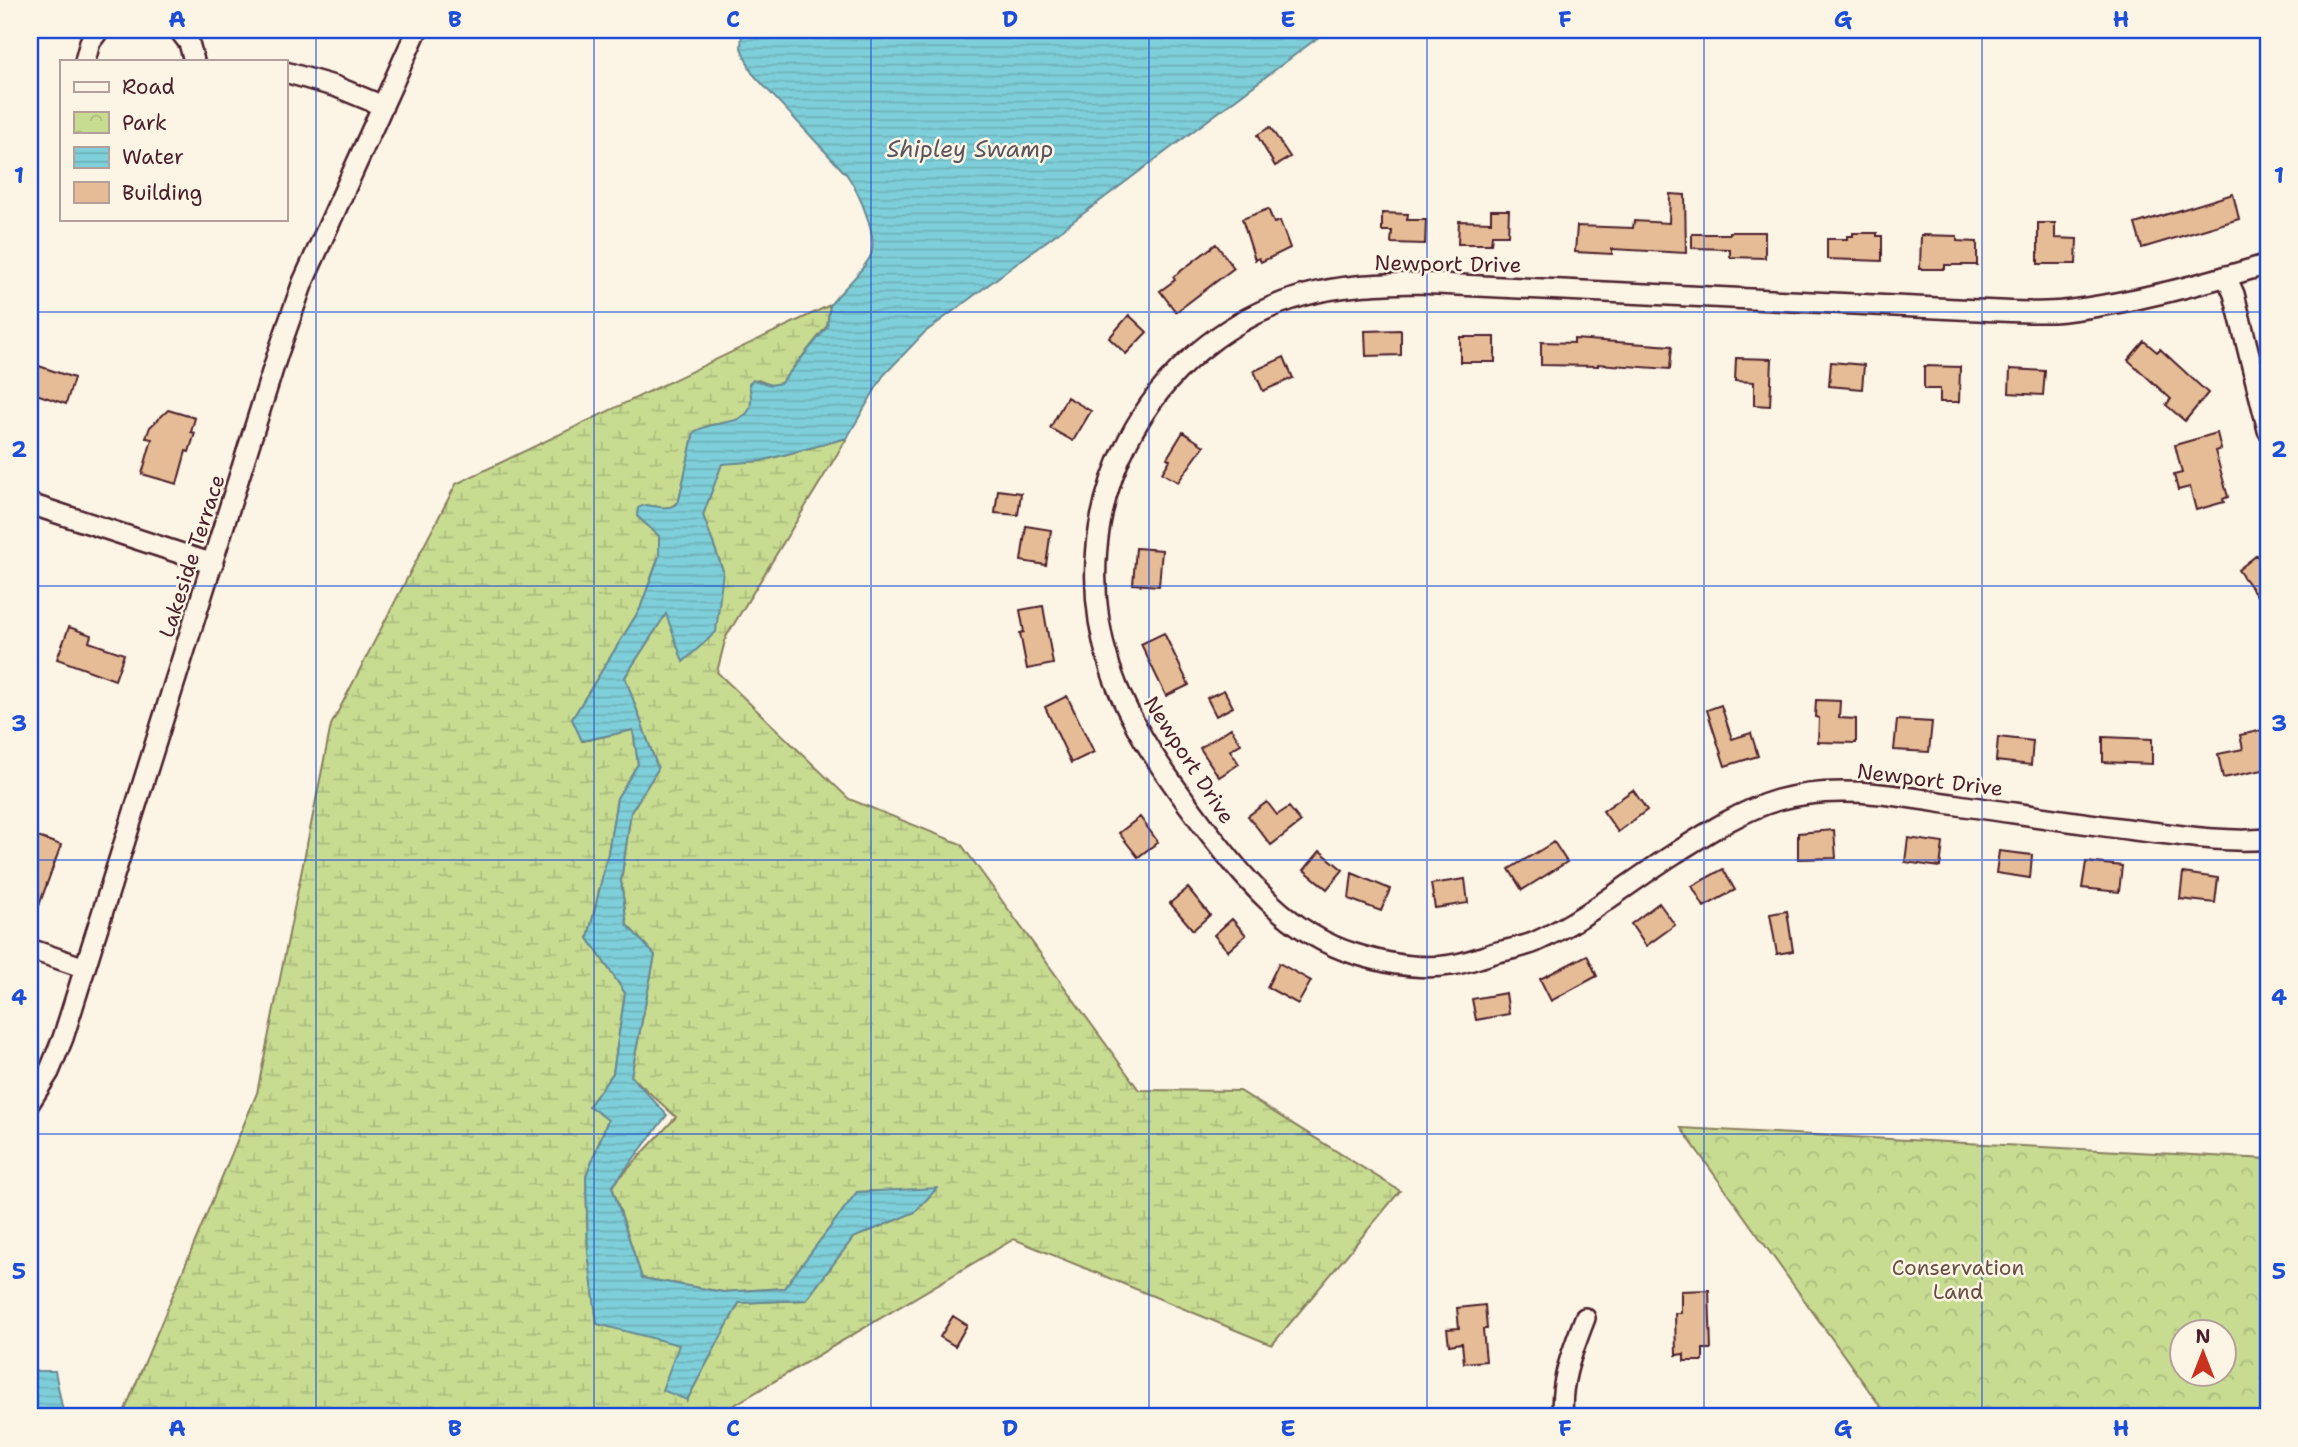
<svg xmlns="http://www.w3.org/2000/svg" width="2298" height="1447" font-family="'Shantell Sans',sans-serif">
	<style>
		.wetland { fill: url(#wetland-marsh); stroke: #887e5e; stroke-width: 2 }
		.park { fill: url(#park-crowns); stroke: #887e5e; stroke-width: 2; fill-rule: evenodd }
		.water { fill: url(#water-rules); stroke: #698993; stroke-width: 2 }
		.building { fill: #e6bc96; stroke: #4a1f2b; stroke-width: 2 }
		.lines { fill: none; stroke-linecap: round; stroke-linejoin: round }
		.minor-casing { stroke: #4a1f2b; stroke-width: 24 }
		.minor { stroke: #fcf5e5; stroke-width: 19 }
		.grid { fill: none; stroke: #1d4ed8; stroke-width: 2; stroke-opacity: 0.55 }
		.labels { text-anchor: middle; stroke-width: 5; stroke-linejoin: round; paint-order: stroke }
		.street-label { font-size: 21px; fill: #4a1f2b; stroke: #fcf5e5 }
		.park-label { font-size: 21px; fill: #694e44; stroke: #fcf5e5 }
		.water-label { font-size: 23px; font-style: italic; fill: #5a545f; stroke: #fcf5e5 }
		.neatline { fill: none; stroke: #1d4ed8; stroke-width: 2.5 }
		.grid-label { font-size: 23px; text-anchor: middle; font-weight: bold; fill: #1d4ed8 }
	</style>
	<defs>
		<pattern id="wetland-marsh" width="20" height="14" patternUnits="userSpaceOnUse" patternTransform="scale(1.75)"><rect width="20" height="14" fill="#c7dc91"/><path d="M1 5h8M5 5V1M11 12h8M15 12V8" fill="none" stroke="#acbc7d"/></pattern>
		<pattern id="park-crowns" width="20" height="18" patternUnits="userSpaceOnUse" patternTransform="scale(1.75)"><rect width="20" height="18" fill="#c7dc91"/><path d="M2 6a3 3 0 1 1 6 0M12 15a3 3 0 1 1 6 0" fill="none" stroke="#acbc7d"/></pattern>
		<pattern id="water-rules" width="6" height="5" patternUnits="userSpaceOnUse" patternTransform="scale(1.75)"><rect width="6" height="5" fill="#7ecfd9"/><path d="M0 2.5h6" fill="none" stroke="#6eb1ba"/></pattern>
	</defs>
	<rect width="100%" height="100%" fill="#fcf5e5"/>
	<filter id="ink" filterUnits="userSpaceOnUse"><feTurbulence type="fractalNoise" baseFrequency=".0143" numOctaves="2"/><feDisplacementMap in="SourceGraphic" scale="14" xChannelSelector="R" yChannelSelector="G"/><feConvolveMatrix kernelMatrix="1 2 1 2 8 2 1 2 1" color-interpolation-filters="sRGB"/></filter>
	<g filter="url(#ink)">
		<path class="wetland" d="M830 305 827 326 781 383 771 385 758 380 749 384 753 402 748 413 733 422 710 425 694 432 679 500C670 512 658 507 646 505L637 516 659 536V556L640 609 572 719 583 741 633 730 638 764 617 798 608 853 588 938 625 993 613 1073 589 1106 608 1119 586 1176 588 1252 679 1345 687 1400 739 1303 806 1300 853 1238 915 1212 936 1189 857 1192 784 1288 723 1292 642 1278 612 1186 676 1117 631 1076 655 955 627 925 621 881 631 812 658 769 625 677 666 613 723 571 703 515 722 463 761 461 847 438 726 637 717 672 849 799 961 844 1139 1090 1240 1091 1400 1191 1272 1345 1014 1239 714 1417H122L257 1093 331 725 456 484Z"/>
		<path class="park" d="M1681 1128 2268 1159V1417H1888ZM2182 1332H2224V1374H2182Z"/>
		<path class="water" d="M742 30H1328L924 333 883 376 847 438 761 461 722 464 703 515 723 571 716 632 683 662 666 614 625 677 658 769 631 812 621 881 627 925 655 955 631 1076 667 1115 612 1187 642 1278 723 1292 784 1288 857 1192 937 1188 915 1212 853 1238 806 1300 739 1303 687 1400 662 1390 679 1345 597 1324 588 1253 586 1176 608 1120 589 1106 613 1073 625 993 588 938 608 853 617 798 638 764 633 730 582 741 572 719 640 609 659 556V536L637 516 638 508C649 501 663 512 675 505L679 500 694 432C720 415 761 433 749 384L753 380 771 385 781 383 827 327 830 305 835 299C846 286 862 272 870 257 880 238 858 191 847 175L752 73 741 48Z
			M31 1371H55L64 1417H30Z"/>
		<path class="building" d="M1270 127 1290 157 1275 166 1257 135Z
			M1670 194 1685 195 1686 253 1612 249V254L1575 252 1577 226 1633 228 1634 221 1669 223Z
			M2233 194 2239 219 2142 248 2135 224Z
			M1268 209 1274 223 1280 221 1290 248 1261 262 1259 258 1255 260 1242 219Z
			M1491 210H1509L1508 235H1492L1491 244H1458L1459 221 1491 222Z
			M1382 213 1408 214 1407 220H1426L1425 244 1391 243 1392 231H1382Z
			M2038 223H2055V238L2077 239 2076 264H2038Z
			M1730 232H1765V258L1730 257V249L1692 248V234H1730Z
			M1853 233H1877V236H1882V261L1827 259V239H1847V236H1853Z
			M1921 235 1957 236V241L1977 242V265H1945V269H1920Z
			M1216 244 1234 268 1176 312 1160 291 1175 280 1173 277Z
			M1129 315 1147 332 1126 354 1109 338Z
			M1401 330V355L1366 356 1365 331Z
			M1460 337H1495V362H1460Z
			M1574 339 1672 346 1670 369 1598 364V366L1541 365V342L1574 343Z
			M2144 341 2157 352 2160 349 2208 393 2185 421 2166 405 2171 399 2128 360Z
			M1284 357 1293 378 1263 391 1254 371Z
			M1736 358 1772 359 1770 406 1754 405V382L1735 381Z
			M1831 362 1864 365 1862 389 1829 386Z
			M30 363 74 378 66 404 30 392Z
			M1924 366 1960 367 1959 402H1940V389H1924Z
			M2010 369 2045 371 2043 395 2009 393Z
			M1067 397 1091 411 1073 441 1050 428Z
			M168 410 195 418 191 432 195 433 189 452 186 451 177 484 142 474 152 439 146 438 150 427Z
			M1183 432 1204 446 1178 482 1162 473 1170 460 1167 458Z
			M2217 433 2221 449 2215 451 2228 497 2223 499 2224 502 2196 510 2190 487 2178 490 2174 475 2182 473 2175 445Z
			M998 490 1021 493 1018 515 995 513Z
			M1026 526 1051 530 1046 565 1021 561Z
			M1136 548 1162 550 1159 586 1133 584Z
			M2257 555 2268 570V611L2238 570Z
			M1043 606 1053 664 1027 669 1020 633 1024 632 1020 610Z
			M69 627 91 635 89 642 124 654 115 680 57 659Z
			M1164 633 1189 685 1166 696 1141 644Z
			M1224 690 1233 707 1216 716 1207 698Z
			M1067 696 1094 752 1071 763 1045 707Z
			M1816 700 1840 701 1839 718 1856 719V743L1818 742 1819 718 1815 717Z
			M1721 705 1732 739 1751 733 1758 756 1725 766 1707 710Z
			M1897 720 1932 722 1929 752 1894 750Z
			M1231 728 1241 744 1230 750 1239 764 1219 777 1200 748Z
			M2263 730 2266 745 2268 744V769L2223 778 2218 754 2243 749 2240 735Z
			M1998 737 2033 741 2031 765 1996 761Z
			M2103 737 2152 739V764L2103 762Z
			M1633 790 1647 810 1618 832 1603 811Z
			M1267 802 1277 815 1289 807 1301 822 1271 845 1248 816Z
			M1140 817 1158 842 1138 857 1119 833Z
			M1834 830 1836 858 1798 859V833Z
			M35 836 61 845 33 922 30 921V838L34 839Z
			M1908 838 1943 843 1940 867 1905 862Z
			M1554 842 1567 862 1522 890 1509 869Z
			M1320 851 1343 870 1327 889 1304 870Z
			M1999 851 2032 855 2030 878 1996 873Z
			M2086 862 2122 866 2119 892 2082 888Z
			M1723 869 1735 890 1704 907 1692 886Z
			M1352 873 1390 889 1381 911 1349 899Z
			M2183 873 2218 878 2215 903 2180 899Z
			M1465 879 1468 903 1435 908 1431 884Z
			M1188 888 1210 915 1193 930 1170 903Z
			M1659 903 1675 925 1646 946 1631 924Z
			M1787 911 1793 951 1777 954 1770 914Z
			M1232 919 1246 935 1228 951 1214 935Z
			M1587 955 1597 976 1551 1001 1540 979Z
			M1279 963 1311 981 1298 1004 1267 987Z
			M1506 993 1509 1014 1476 1020 1472 999Z
			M1709 1290 1711 1349H1703V1361H1684V1354L1676 1355 1675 1313H1681V1291Z
			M1485 1305 1487 1329H1483L1486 1361 1464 1363 1462 1343 1449 1345 1447 1329 1459 1328 1457 1308Z
			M953 1316 967 1325 955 1346 940 1337Z"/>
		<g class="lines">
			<defs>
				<path id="minor" d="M179 30 189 43 194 61
					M85 61 90 42 99 30
					M285 72 337 87 383 106
					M2268 264C2202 284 2133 303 2064 311 2036 314 2007 311 1978 310L1417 283C1378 284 1340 285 1302 296 1144 343 1060 511 1110 667 1128 724 1167 777 1203 825 1244 878 1288 934 1355 954 1384 963 1421 970 1451 965 1467 963 1483 956 1498 952 1510 949 1523 947 1535 942 1583 921 1630 882 1674 854 1707 833 1740 811 1778 800 1834 784 1894 795 1951 804 2015 813 2079 823 2143 831 2184 836 2227 843 2268 839
					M2226 276 2234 294 2268 430
					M30 504 213 564
					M30 949 85 968
					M30 1102 49 1072 63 1038 278 353 303 282 417 30
					M1563 1417C1559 1382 1573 1350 1585 1318"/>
			</defs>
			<use href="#minor" class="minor-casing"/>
			<use href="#minor" class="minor"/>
		</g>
	</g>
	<path class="grid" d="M316 30V1417M594 30V1417M871 30V1417M1149 30V1417M1427 30V1417M1704 30V1417M1982 30V1417M30 312H2268M30 586H2268M30 860H2268M30 1134H2268"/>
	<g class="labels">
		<g class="street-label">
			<text transform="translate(1448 264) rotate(1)" y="7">Newport Drive</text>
			<text transform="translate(192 556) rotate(-72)" y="7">Lakeside Terrace</text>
			<text transform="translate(1189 760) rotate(57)" y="7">Newport Drive</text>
			<text transform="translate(1930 780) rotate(7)" y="7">Newport Drive</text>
		</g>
		<g class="park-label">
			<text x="1958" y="1275">Conservation<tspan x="1958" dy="24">Land</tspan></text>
		</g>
		<g class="water-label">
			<text x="970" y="157">Shipley Swamp</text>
		</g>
	</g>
	<rect width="2298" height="1447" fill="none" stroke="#fcf5e5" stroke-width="77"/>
	<rect x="60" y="60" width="228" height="161" fill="#fcf5e5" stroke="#b59f9b" stroke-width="2"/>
	<rect x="74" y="82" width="35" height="10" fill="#fcf5e5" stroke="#b59f9b" stroke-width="2"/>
	<text x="122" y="94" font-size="21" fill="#4a1f2b">Road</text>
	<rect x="74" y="112" width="35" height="21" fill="url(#park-crowns)" stroke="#b59f9b" stroke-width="2"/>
	<text x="122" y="130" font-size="21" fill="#4a1f2b">Park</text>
	<rect x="74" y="147" width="35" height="21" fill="url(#water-rules)" stroke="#b59f9b" stroke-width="2"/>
	<text x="122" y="164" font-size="21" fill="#4a1f2b">Water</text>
	<rect x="74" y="182" width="35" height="21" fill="#e6bc96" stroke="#b59f9b" stroke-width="2"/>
	<text x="122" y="200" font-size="21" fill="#4a1f2b">Building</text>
	<g transform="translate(2203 1353)"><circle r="33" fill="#fcf5e5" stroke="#b59f9b" stroke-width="2"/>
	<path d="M0-5L12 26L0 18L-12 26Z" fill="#c8321e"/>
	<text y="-10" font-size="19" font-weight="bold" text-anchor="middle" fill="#4a1f2b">N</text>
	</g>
	<rect x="38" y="38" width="2222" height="1370" class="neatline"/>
	<g class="grid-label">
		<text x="177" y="27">A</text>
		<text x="455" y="27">B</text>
		<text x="733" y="27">C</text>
		<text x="1010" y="27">D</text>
		<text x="1288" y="27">E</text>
		<text x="1565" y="27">F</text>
		<text x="1843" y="27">G</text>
		<text x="2121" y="27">H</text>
		<text x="19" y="183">1</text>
		<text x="2279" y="183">1</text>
		<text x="19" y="457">2</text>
		<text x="2279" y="457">2</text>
		<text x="19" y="731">3</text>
		<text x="2279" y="731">3</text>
		<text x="19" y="1005">4</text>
		<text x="2279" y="1005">4</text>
		<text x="19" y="1279">5</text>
		<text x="2279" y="1279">5</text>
		<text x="177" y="1436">A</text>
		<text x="455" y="1436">B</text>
		<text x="733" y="1436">C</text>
		<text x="1010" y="1436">D</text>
		<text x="1288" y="1436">E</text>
		<text x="1565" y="1436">F</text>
		<text x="1843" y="1436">G</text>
		<text x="2121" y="1436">H</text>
	</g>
</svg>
